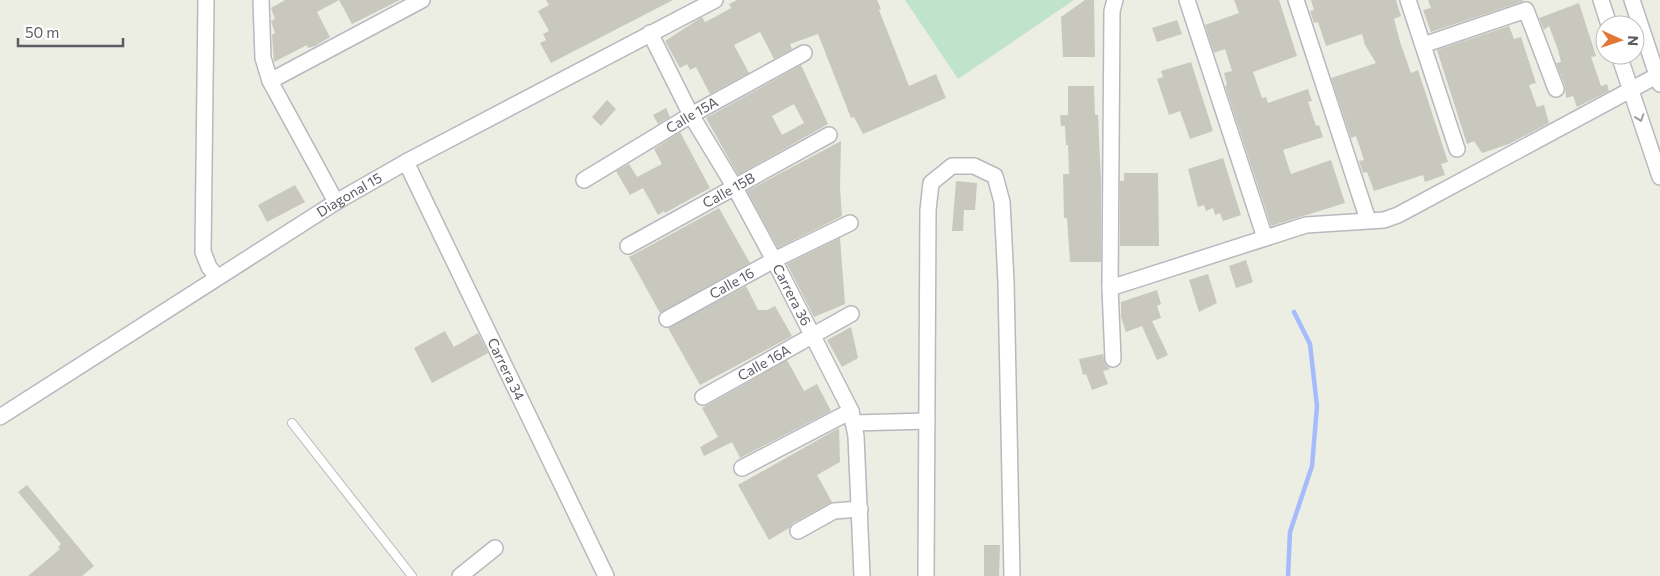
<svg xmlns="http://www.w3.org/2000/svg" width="1660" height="576" font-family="Commissioner,sans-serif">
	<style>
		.green { fill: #c0e4cb }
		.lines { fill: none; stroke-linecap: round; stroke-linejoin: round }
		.stream { stroke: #a4bbfc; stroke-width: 4.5 }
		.building { fill: #c8c8bf; fill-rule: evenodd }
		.lane-casing { stroke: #b8b9bf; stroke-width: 10 }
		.street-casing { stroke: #b8b9bf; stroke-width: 18 }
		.lane { stroke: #fff; stroke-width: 8 }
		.street { stroke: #fff; stroke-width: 15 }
		.oneway { stroke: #9d9da1 }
		.labels { text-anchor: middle; stroke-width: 4.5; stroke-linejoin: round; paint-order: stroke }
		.street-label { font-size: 14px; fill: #5b5c63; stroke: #fff }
	</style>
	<rect width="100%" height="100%" fill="#ecede3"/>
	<path class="green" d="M905 0H1074L958 79Z"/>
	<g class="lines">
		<path class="stream" d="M1288 576 1290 532 1312 466 1317 406 1310 344 1294 312"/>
	</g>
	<path class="building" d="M285 0H339L317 12 330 37 315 46 308 48 307 45 274 62 272 35 275 33 271 21 275 19 271 8Z
		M339 0H400L352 24Z
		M546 0H673L551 63 540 43 546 40 543 34 549 31 538 11 549 5Z
		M737 0H877L881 9 879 10 909 86 936 74 946 98 863 134 854 117 851 118 818 34 790 44 792 49 774 59 760 32 734 45 749 73 710 94 696 67 690 70 687 64 680 68 665 41 702 17 705 22 715 17 731 8 729 4Z
		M1085 0H1094L1095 57H1063L1061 17Z
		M1234 0H1279L1297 56 1253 72 1262 98 1266 97 1268 103 1308 89 1312 101 1308 102 1316 126 1319 125 1323 137 1283 150 1291 174 1331 160 1345 203 1271 226 1225 86 1227 85 1224 73 1232 71 1225 49 1214 53 1205 25 1239 13Z
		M1311 0H1396L1401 16 1394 19 1400 42 1411 73 1418 70 1448 162 1441 164 1445 175 1425 182 1423 175 1374 191 1367 172 1363 173 1359 161 1364 160 1356 136 1351 138 1331 78 1376 63 1365 45 1362 34 1326 46 1318 22 1314 23 1310 11 1314 10Z
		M1428 0H1523L1524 1 1431 32 1423 10 1431 8Z
		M1579 3 1596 56 1591 57 1601 86 1607 84 1609 91 1577 107 1573 96 1566 98 1565 86 1556 63 1561 62 1558 50 1549 26 1544 30 1539 18Z
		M1177 20 1182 34 1157 42 1152 28Z
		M1509 26 1514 39 1521 37 1536 83 1529 85 1537 107 1544 105 1549 123 1509 144 1482 153 1474 141 1467 144 1437 50Z
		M1191 62 1213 131 1190 139 1180 111 1169 115 1157 79 1163 77 1161 71Z
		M801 65 828 124 738 175 706 118ZM794 104 804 123 782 135 772 116Z
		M1068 86H1094L1095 115H1098L1101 181V262H1070L1067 218H1064L1063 174H1069L1068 145H1066L1065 126H1061L1060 115H1068Z
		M607 100 616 109 601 126 592 117Z
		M666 108 670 117 658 124 653 115Z
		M680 132 710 188 665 213 664 211 658 215 643 188 630 195 616 171 629 164 637 177 662 164 654 149Z
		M841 141 840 188 842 216 778 248 747 191Z
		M1223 158 1241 215 1223 221 1220 213 1215 215 1213 208 1206 211 1204 205 1198 207 1188 169Z
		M1124 173H1158L1159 246H1120V181H1124Z
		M956 181 977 183 975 210H964L963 231H952Z
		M295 185 305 202 267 222 258 205Z
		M719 208 750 263 660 313 629 257Z
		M840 238 845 304 814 317 787 264Z
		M1246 260 1253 282 1236 288 1229 266Z
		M1208 274 1217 303 1199 312 1189 280Z
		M746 286 758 310H767L775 306 792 336 700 385 668 328Z
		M1157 290 1161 304 1157 306 1161 318 1152 321 1168 355 1157 360 1142 326 1126 332 1121 317V302Z
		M851 327 858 358 842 367 827 340Z
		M445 331 454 347 478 333 488 353 432 383 414 348Z
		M1103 354 1105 364 1110 369 1103 371 1108 384 1092 390 1086 374 1083 375 1079 359Z
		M787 360 804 391 817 384 831 411 740 458 732 442 704 456 700 447 718 437 702 408Z
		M839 428 840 462 817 475 832 502 793 523 789 528 769 540 738 485Z
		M27 485 94 566 82 576H28L60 549 58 547 61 544 18 492Z
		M984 545H1000L999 576H984Z"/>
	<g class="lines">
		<defs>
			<path id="lane" d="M292 423 412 576"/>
			<g id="street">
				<path d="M206 0 203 252 209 267 217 277"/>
				<path d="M261 0 263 58 270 81 336 202"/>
				<path d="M1187 0 1265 238"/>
				<path d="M1296 0 1368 220"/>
				<path d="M1408 0 1457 149"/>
				<path d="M1601 0 1609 25"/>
				<path d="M1632 0 1660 84"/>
				<path id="s1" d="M650 33 691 115 734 186 774 260 851 411 856 436 862 576"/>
				<path d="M1423 45 1526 10 1556 89"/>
				<path d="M1619 55 1660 177"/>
				<path d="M270 81 422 0"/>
				<path id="s2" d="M406 162 606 576"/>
				<path id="s3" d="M584 180 691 115 804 53"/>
				<path id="s4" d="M628 246 829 135"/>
				<path d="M1110 288 1306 225 1384 220 1398 215 1660 74"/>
				<path id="s5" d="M667 319 774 260 850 223"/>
				<path d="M1113 359 1110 288 1112 11 1115 0"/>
				<path id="s6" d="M703 397 851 314"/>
				<path id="s7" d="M0 417 336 202 406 162 715 0"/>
				<path d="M853 423 927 421"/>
				<path d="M742 468 851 411"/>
				<path d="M798 531 834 511 860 509"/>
				<path d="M460 576 495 548"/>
				<path d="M926 576 928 210 931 183 952 166H974L995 176 1002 202 1006 282 1012 576"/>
			</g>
		</defs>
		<use href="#lane" class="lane-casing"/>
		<use href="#street" class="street-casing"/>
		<use href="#lane" class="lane"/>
		<use href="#street" class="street"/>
	</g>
	<defs><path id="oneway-chevron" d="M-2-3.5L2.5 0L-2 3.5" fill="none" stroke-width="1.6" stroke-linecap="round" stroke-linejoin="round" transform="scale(1.25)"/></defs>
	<use class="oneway" href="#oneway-chevron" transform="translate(1640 118) rotate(71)"/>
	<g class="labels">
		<g class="street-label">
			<text dy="5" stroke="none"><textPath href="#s3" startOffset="126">Calle 15A</textPath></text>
			<text dy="5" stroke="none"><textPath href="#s4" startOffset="115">Calle 15B</textPath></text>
			<text dy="5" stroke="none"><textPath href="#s7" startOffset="414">Diagonal 15</textPath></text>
			<text dy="5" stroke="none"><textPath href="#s5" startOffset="74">Calle 16</textPath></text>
			<text dy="5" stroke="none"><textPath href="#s1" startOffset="298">Carrera 36</textPath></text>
			<text dy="5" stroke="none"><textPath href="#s6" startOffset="70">Calle 16A</textPath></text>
			<text dy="5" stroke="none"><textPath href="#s2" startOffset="230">Carrera 34</textPath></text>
		</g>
	</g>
	<g transform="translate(1620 40) rotate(93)"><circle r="24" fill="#ffffff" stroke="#bdbec1"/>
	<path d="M0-4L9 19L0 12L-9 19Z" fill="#e27634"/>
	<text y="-8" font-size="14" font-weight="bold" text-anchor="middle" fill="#5b5c63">N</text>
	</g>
	<path d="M18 38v8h105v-8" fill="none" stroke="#5b5c63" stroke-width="2.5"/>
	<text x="25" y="38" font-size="15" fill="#5b5c63" stroke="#ffffff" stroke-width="4" paint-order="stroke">50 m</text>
</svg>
